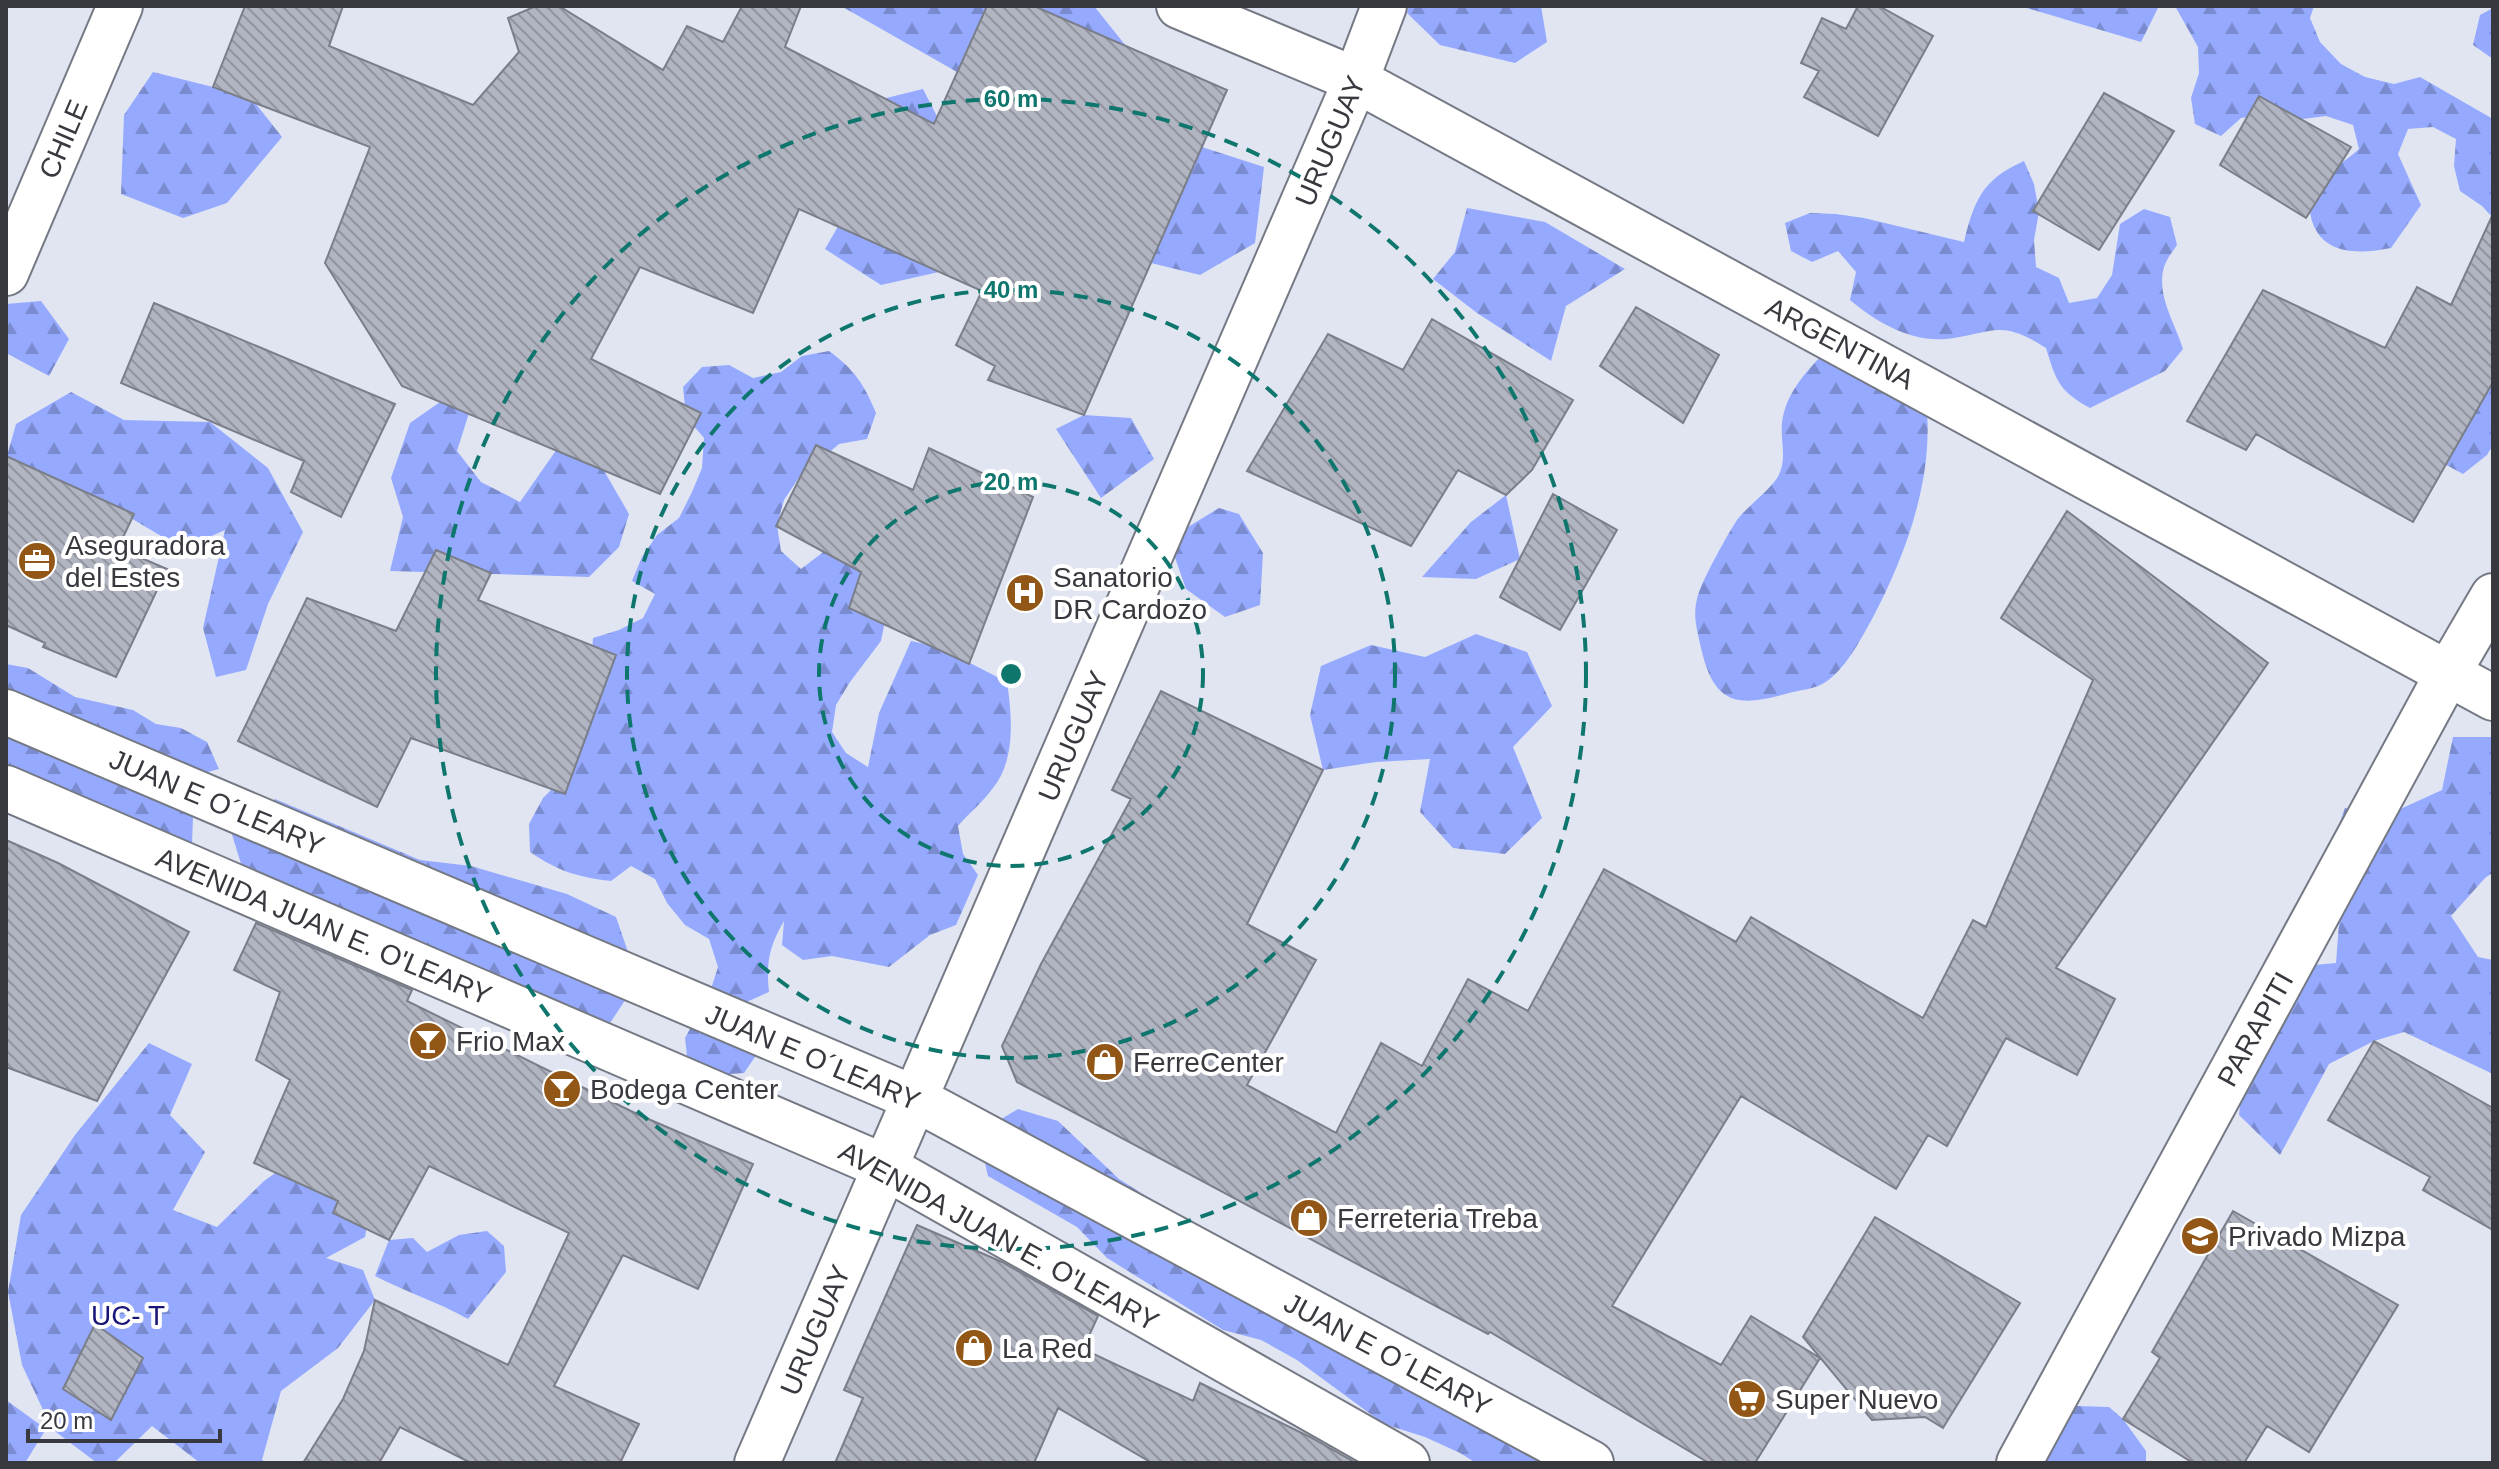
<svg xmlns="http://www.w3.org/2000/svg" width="2499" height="1469" font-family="Helvetica,sans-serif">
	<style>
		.forest { fill: url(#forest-firs) }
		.building { fill: url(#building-back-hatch); stroke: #7a7e89; stroke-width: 2 }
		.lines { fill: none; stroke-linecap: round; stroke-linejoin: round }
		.minor-casing { stroke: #757984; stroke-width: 48 }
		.minor { stroke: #fff; stroke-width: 44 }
		.ring { fill: none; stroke: #0f766e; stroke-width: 4; stroke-dasharray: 14 10 }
		.labels { text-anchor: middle; stroke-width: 8; stroke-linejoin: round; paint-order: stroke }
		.street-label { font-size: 28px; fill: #37393e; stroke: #fff }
		.poi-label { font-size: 28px; fill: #37393e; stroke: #fff; text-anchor: start }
		.park-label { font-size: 28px; fill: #191675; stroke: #fff }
		.centre { fill: #0f766e; stroke: #fff; stroke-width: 4 }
		.ring-label { font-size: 24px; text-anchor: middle; font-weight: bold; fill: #0f766e; stroke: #fff; stroke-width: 8; stroke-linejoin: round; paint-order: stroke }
	</style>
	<defs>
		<pattern id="forest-firs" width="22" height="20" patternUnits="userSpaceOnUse" patternTransform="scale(2)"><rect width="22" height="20" fill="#95aaff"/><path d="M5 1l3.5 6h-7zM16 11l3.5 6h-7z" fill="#7a8bd0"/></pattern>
		<pattern id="building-back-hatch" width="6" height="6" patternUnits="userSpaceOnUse" patternTransform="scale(2)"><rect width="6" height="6" fill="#b1b4c1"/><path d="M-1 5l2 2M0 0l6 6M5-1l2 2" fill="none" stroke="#91939e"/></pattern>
	</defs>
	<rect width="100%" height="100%" fill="#e1e5f2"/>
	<path class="forest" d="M841 6H1094L1126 46 1087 89 957 72Z
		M1409 6H1541L1547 42 1515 63 1440 45 1407 13Z
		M2020 6H2159L2141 42Z
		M2175 6H2314L2310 18 2320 42 2341 64 2365 77 2394 84 2420 77 2493 119V218L2482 206 2460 191 2454 166 2456 139 2433 127 2408 129 2398 154 2421 205 2391 248C2361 254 2323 256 2312 221 2308 207 2309 198 2316 185 2320 177 2350 158 2359 149L2353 125 2326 116 2295 120 2268 115 2241 118 2221 136 2195 124 2191 98 2199 73 2198 47Z
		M2493 8V59L2473 45 2480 15Z
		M153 72 213 87 256 104 282 137 227 203 183 218 121 194 124 115Z
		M923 89 960 161 938 210 939 272 881 285 825 249 867 176 878 100Z
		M1202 147 1264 167 1255 243 1200 275 1151 263Z
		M2024 161 2034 184 2039 212 2034 240 2036 267 2059 278 2069 303 2097 298 2112 275 2120 224 2144 209 2170 217 2177 245C2173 251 2166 260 2164 267 2156 295 2175 323 2183 349L2165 371 2090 408C2059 391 2056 381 2046 348 1999 318 1995 333 1946 339 1910 342 1876 322 1850 300L1856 272 1838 251 1812 262 1791 251 1785 223 1810 213 1836 214 1864 218 1964 242C1974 200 1983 179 2024 161Z
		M1467 208 1545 222 1625 269 1566 306 1551 361 1477 313 1433 279 1455 252Z
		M41 301 69 339 49 376 6 353V304Z
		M829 351C854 369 864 384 876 413L867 439 839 444 798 479 784 500 777 525 781 551 801 569 822 553 850 510 886 616 881 641 850 682 836 705 832 732 846 753 868 767 879 713 911 641 939 647 1007 682C1012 715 1016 760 993 788 983 802 969 813 958 826L963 854 978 875 956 925 930 935 889 967 832 956 803 960 782 945 784 921C769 947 766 962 769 992L742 1004 759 1051 744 1073 716 1075 688 1065 685 1038 710 992 718 967 709 939 685 925 667 903 655 879 631 866 611 881C577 877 558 871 530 852L529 824 543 798 562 779 591 666 593 638 619 630 643 618 655 594 632 581 642 557 657 535 679 518 692 492 702 468 704 438 686 417 683 387 702 367 729 365 753 378 781 372 802 356Z
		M1821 356 1926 401C1935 477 1906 555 1871 621 1859 642 1845 670 1824 683 1815 689 1800 690 1789 693 1737 708 1714 705 1701 648 1697 628 1692 616 1698 595 1704 577 1726 537 1737 520 1748 506 1764 495 1775 481 1789 462 1780 444 1782 423 1785 396 1803 375 1821 356Z
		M2493 368V445L2487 455 2463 474 2437 460Z
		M71 392 124 420 210 422 268 468 303 532 268 604 246 670 216 677 203 628 225 530 183 549 97 498 7 456 16 424Z
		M440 402 469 413 457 451 481 482 520 502 557 449 603 469 629 514 619 547 589 577 390 571 403 517 391 478 410 423Z
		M1084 415 1131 418 1154 459 1101 498 1056 429Z
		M1506 495 1520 559 1476 579 1422 577 1471 522Z
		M1219 508 1239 514 1263 553 1260 605 1225 617 1186 589 1173 552 1188 527Z
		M1476 634 1527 652 1552 706 1513 747 1542 818 1505 854 1453 848 1420 812 1430 759 1376 762 1323 770 1310 715 1321 666 1371 645 1425 657Z
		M6 664 28 668 75 697 133 710 156 724 181 728 207 742 219 769 197 775 179 794 193 817 192 844 100 803 75 797 6 791Z
		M2453 737H2493V873L2486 877 2451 916 2478 957 2493 960V1074L2404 1032 2374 1041 2329 1064 2280 1155 2239 1115 2244 1062 2280 968 2336 963 2340 910 2327 858 2345 808 2396 811 2442 790Z
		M275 799 420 860 471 866 567 894 616 917 638 981 608 1026 246 880 230 828Z
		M149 1043 192 1064 170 1115 205 1152 173 1210 217 1227 264 1181 333 1132 377 1169 365 1237 326 1258 363 1270 375 1300 338 1348 281 1391 262 1460 268 1463H200L152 1426 114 1463H97L52 1429 22 1365 8 1292 21 1215 75 1135Z
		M1018 1109 1058 1121 1119 1179 1569 1463H1476L1460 1453 1425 1437 1384 1424 1297 1360 1261 1340 1223 1330 1107 1258 1077 1227 988 1176 978 1133Z
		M487 1231 504 1246 506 1272 468 1319C438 1302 406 1292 375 1276L389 1240 413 1238 427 1252 459 1235Z
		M6 1400 46 1429 25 1463H6Z
		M2077 1406 2109 1407 2123 1419 2146 1451V1463H2011L2044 1418Z"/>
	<path class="building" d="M245 6H343L329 46 473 105 519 52 508 18 536 6H559L663 70 687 26 723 42 742 6H801L785 47 934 124 987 6H1034L1227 90 1084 415 988 380 995 366 956 345 982 291 799 209 753 313 640 267 591 359 701 413 660 494 402 386 325 263 370 147 213 87Z
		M1858 6H1879L1933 36 1878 136 1804 97 1819 71 1801 63 1822 18 1846 29Z
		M2104 93 2174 131 2099 250 2033 211Z
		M2259 96 2351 147 2306 218 2220 165Z
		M2493 214V382L2413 522 2256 434 2246 450 2187 421 2263 290 2385 348 2417 287 2451 305Z
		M154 303 395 404 341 517 291 492 304 461 121 383Z
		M1636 307 1719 355 1683 423 1600 366Z
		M1432 319 1573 400 1532 470 1506 495 1458 470 1411 546 1247 471 1328 334 1403 370Z
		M816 445 913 490 929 448 1033 497 969 664 849 608 861 572 776 526Z
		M6 456 134 514 118 548 167 569 116 677 43 647 45 643 6 625Z
		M1553 494 1617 530 1560 630 1500 597Z
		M2067 511 2268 663 2056 968 2115 999 2077 1075 2006 1038 1947 1146 1928 1135 1896 1189 1741 1096 1612 1306 1721 1365 1751 1316 1820 1358 1755 1463H1709L1490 1332 1488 1334 1017 1082 1002 1046 1041 964 1131 799 1112 790 1161 691 1323 770 1247 924 1316 960 1247 1085 1336 1133 1381 1043 1422 1066 1468 979 1528 1011 1604 869 1736 942 1751 917 1923 1018 1973 920 1986 927 2093 680 2001 618Z
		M436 550 491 573 478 600 616 655 565 794 411 738 377 807 238 741 307 598 396 631Z
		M6 840 58 863 189 932 97 1101 6 1067Z
		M256 923 412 990 407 1001 639 1115 753 1164 698 1289 623 1255 554 1386 639 1424 620 1463H471L400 1427 379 1463H303L343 1399 364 1351 375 1300 508 1365 569 1233 429 1166 389 1240 333 1213 338 1201 254 1163 290 1080 256 1060 280 992 234 970Z
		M2374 1041 2493 1108V1230L2423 1190 2430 1177 2328 1120Z
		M2233 1211 2398 1305 2309 1452 2267 1426 2244 1463H2193L2123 1419 2160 1358 2152 1352Z
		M1875 1217 2020 1303 1943 1428 1925 1417 1872 1420 1803 1337Z
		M917 1225 1002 1262 1098 1316 1083 1349 1193 1401 1200 1383 1310 1437 1356 1463H1152L1058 1408 1034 1463H835L863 1398 844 1390Z
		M95 1324 143 1358 111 1420 63 1389Z"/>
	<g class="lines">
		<defs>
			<path id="minor" d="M1179 6 1356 80 2493 698
				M6 273 120 6
				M6 712 916 1099 1591 1463
				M6 788 885 1167 1407 1463
				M757 1463 1356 80 1384 6
				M2019 1463 2448 673 2493 596"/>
		</defs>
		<use href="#minor" class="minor-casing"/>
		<use href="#minor" class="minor"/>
	</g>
	<g class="ring">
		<circle cx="1011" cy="674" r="192"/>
		<circle cx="1011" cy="674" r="384"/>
		<circle cx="1011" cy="674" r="575"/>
	</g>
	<defs>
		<symbol id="office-disc" viewBox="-11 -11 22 22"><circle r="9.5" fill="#925716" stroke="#fff"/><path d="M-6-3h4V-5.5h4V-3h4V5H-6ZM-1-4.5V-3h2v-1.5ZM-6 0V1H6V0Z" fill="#fff"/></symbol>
		<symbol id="hospital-disc" viewBox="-11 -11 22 22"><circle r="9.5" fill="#925716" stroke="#fff"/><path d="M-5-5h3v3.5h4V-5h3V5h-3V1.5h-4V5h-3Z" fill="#fff"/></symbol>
		<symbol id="bar-disc" viewBox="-11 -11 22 22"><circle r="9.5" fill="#925716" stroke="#fff"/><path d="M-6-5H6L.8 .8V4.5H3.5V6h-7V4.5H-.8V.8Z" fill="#fff"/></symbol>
		<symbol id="shop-disc" viewBox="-11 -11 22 22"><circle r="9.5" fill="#925716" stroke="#fff"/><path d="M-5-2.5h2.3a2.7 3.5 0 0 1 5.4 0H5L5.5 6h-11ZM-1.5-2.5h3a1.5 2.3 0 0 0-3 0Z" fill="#fff"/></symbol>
		<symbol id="school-disc" viewBox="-11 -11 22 22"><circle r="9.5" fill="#925716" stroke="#fff"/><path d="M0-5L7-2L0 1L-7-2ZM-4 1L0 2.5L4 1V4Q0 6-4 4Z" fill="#fff"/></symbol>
		<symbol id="supermarket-disc" viewBox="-11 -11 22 22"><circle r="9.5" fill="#925716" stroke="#fff"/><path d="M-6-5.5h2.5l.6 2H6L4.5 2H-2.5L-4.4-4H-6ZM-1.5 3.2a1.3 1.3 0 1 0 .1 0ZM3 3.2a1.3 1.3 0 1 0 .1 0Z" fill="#fff"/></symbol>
	</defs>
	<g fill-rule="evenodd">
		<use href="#office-disc" x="15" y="539" width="44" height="44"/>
		<use href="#hospital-disc" x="1003" y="571" width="44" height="44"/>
		<use href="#bar-disc" x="406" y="1019" width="44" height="44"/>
		<use href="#shop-disc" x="1083" y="1040" width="44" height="44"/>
		<use href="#bar-disc" x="540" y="1067" width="44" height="44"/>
		<use href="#shop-disc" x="1287" y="1196" width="44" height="44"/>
		<use href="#school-disc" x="2178" y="1214" width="44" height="44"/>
		<use href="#shop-disc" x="952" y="1326" width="44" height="44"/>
		<use href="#supermarket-disc" x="1725" y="1377" width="44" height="44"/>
	</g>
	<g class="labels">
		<g class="street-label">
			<text transform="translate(63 139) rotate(-67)" y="10">CHILE</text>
			<text transform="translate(1330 141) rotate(-67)" y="10">URUGUAY</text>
			<text transform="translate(1840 343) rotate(28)" y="10">ARGENTINA</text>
			<text transform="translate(1073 736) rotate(-67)" y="10">URUGUAY</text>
			<text transform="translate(217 802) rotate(23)" y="10">JUAN E O´LEARY</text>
			<text transform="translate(324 926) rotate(23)" y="10">AVENIDA JUAN E. O'LEARY</text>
			<text transform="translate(2255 1029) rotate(-61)" y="10">PARAPITI</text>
			<text transform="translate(813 1057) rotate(23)" y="10">JUAN E O´LEARY</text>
			<text transform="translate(999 1236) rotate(29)" y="10">AVENIDA JUAN E. O'LEARY</text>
			<text transform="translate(815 1330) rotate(-67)" y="10">URUGUAY</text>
			<text transform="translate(1388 1354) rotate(28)" y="10">JUAN E O´LEARY</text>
		</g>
		<g class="poi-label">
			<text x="65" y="555">Aseguradora<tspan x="65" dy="32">del Estes</tspan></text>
			<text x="1053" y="587">Sanatorio<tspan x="1053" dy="32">DR Cardozo</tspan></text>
			<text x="456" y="1051">Frio Max</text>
			<text x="1133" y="1072">FerreCenter</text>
			<text x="590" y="1099">Bodega Center</text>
			<text x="1337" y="1228">Ferreteria Treba</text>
			<text x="2228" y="1246">Privado Mizpa</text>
			<text x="1002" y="1358">La Red</text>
			<text x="1775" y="1409">Super Nuevo</text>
		</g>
		<g class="park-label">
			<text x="128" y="1325">UC- T</text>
		</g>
	</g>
	<circle cx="1011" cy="674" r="12" class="centre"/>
	<g class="ring-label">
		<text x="1011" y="107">60 m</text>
		<text x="1011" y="298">40 m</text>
		<text x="1011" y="490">20 m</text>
	</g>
	<rect width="2499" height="1469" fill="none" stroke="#37393e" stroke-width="16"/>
	<path d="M28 1429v12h192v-12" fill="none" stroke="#37393e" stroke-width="4"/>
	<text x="40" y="1429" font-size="24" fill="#37393e" stroke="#ffffff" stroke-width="6" paint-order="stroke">20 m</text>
</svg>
